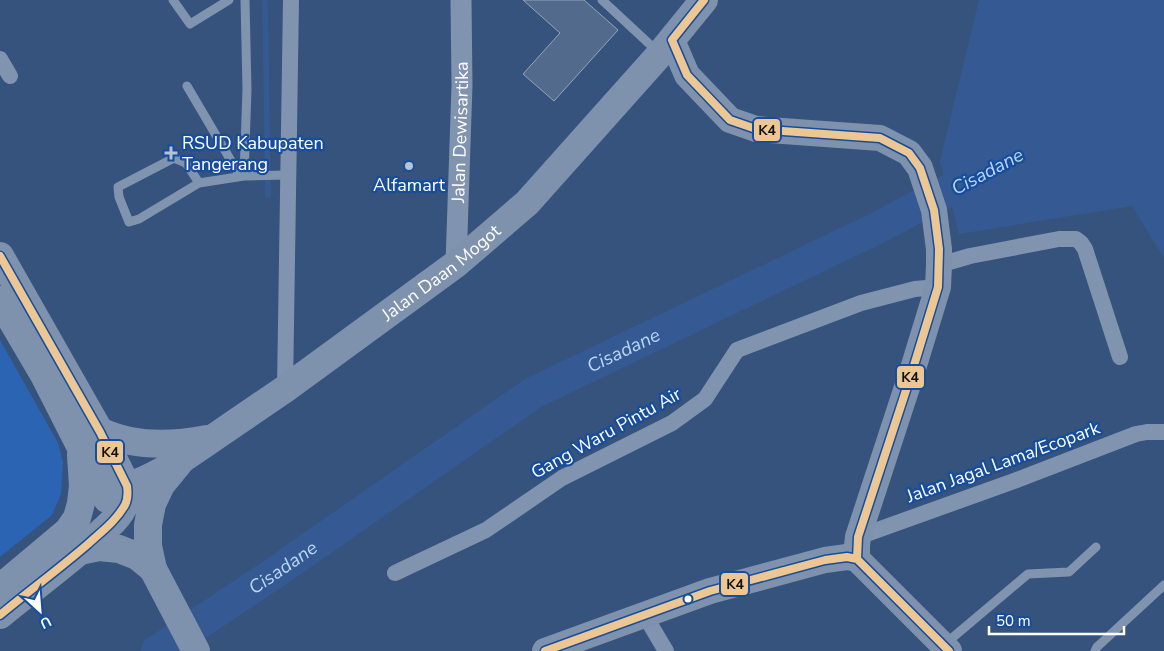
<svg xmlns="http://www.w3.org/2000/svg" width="1164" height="651" font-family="'Nunito Sans',sans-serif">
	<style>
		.green { fill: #2b64b2 }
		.water { fill: #355a93 }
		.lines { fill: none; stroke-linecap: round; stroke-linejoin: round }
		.stream { stroke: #355a93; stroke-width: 5.5 }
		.river { stroke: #355a93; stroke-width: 32 }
		.building { fill: #526a8c; stroke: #94a5bc }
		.service { stroke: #8094af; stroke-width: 9 }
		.minor { stroke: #8094af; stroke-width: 16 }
		.tertiary { stroke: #8094af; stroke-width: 21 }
		.primary { stroke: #7e92ad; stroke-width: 26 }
		.trunk { stroke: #7f92ad; stroke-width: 28 }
		.bus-1-casing { stroke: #164d9c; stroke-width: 11 }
		.bus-1 { stroke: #ecc693; stroke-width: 8 }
		.poi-dot { fill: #b8c3d2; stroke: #164d9c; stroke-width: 2 }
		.bus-dot { fill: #fff; stroke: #164d9c; stroke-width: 2 }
		.labels { text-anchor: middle; stroke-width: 4.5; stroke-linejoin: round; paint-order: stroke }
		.street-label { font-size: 18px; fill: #fff; stroke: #164d9c }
		.poi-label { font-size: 18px; fill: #fff; stroke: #164d9c; text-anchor: start }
		.water-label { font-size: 19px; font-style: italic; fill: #bad5f9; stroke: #164d9c }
		.line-badge { stroke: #164d9c; stroke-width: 2 }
		.pale-badge-label { font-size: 14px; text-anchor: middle; font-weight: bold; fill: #111 }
	</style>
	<rect width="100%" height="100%" fill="#35537d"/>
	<path class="green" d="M0 340 58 443 63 462 61 494 52 515 0 557Z"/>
	<path class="water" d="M979 0H1164V258L1132 206 959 234 940 161Z"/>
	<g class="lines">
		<path class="stream" d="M265 0 268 195"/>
		<path class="river" id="s1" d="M157 651 270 576 533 393 875 229 988 170"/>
	</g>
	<path class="building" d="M523 0H584L618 30 554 101 523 74 560 33Z"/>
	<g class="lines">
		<path class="service" d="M173 0 190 24 229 0
			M602 0 658 52
			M187 86 240 176
			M244 176 247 89 245 0
			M199 183 186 163 174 158 118 187 119 197 129 222 139 219 199 183 244 176 288 175
			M945 644 1028 574 1069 572 1096 547
			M1095 651 1097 647 1164 585"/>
		<path class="minor" d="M0 59 10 76
			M939 265 970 256 1059 239H1076L1081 243 1085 249 1120 357
			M285 389 291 0
			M858 537 1014 481 1136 434 1147 432H1164
			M395 573 486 530 562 478 672 423 705 399 737 350 861 303 915 289 938 287
			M644 614 666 651"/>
		<path class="tertiary" id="s2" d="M456 264 462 85 461 0"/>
		<path class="primary" d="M672 40 687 75 730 120 756 129 880 138 909 153 920 168 934 210 939 249V265L938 287 912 372 858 537 857 546V559
			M857 559 949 651
			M545 651 710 591 825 560 847 557 857 559"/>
		<g class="trunk">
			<path d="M0 256 100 432 127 486C129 494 128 501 123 508 116 521 102 532 91 541 62 567 30 590 0 615"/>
			<path d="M0 300 44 375 107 499"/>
			<path d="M100 432C110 435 120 439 130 441 156 446 181 444 207 439"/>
			<path d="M179 463 161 485 152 504 148 525V546L153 569 196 651"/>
			<path id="s3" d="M100 484C106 485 113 487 119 487 136 487 166 469 181 460L285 389 456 264 527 203 660 54 704 0"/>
			<path d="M80 551 99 547 119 549 137 556 153 569"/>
			<path d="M0 588 68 531 77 518 81 503 83 486 81 455"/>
		</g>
		<defs>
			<path id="bus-1" d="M704 0 672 40 687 75 730 120 756 129 880 138 909 153 920 168 934 210 939 249 938 287 912 372 858 537 857 559
				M0 256 100 432 127 486C128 493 128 499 125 505 116 521 101 532 88 544 59 569 29 591 0 615
				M857 559 949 651
				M545 651 710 591 825 560 847 557 857 559"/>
		</defs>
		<use href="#bus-1" class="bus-1-casing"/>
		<use href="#bus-1" class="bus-1"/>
	</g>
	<g class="poi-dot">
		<path d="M168.5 145.5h5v5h5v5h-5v5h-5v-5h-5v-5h5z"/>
		<circle cx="409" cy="166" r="5"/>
	</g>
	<circle class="bus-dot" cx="688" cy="599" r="4.5"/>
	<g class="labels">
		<g class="street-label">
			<text dy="6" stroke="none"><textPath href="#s2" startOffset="132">Jalan Dewisartika</textPath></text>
			<text dy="6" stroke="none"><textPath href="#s3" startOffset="408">Jalan Daan Mogot</textPath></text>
			<text transform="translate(606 433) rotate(-29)" y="6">Gang Waru Pintu Air</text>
			<text transform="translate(1003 462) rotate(-20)" y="6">Jalan Jagal Lama/Ecopark</text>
		</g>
		<g class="poi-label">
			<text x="182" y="149">RSUD Kabupaten<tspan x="182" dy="21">Tangerang</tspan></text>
			<text x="409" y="191" text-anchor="middle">Alfamart</text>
		</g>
		<g class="water-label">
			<text transform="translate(987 171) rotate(-28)" y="7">Cisadane</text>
			<text dy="7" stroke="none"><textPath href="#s1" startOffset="556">Cisadane</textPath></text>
			<text dy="7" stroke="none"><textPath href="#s1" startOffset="151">Cisadane</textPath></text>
		</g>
	</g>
	<g class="line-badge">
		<rect x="753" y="118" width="28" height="24" rx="5" fill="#ecc693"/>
		<rect x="896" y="365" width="29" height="24" rx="5" fill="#ecc693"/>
		<rect x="96" y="440" width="28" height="24" rx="5" fill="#ecc693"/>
		<rect x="720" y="572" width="29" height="24" rx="5" fill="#ecc693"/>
	</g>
	<g class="pale-badge-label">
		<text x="767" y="135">K4</text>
		<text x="910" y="382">K4</text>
		<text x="110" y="457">K4</text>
		<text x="735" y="589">K4</text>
	</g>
	<g transform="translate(40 611) rotate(154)" stroke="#164d9c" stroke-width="4" paint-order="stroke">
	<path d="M0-4L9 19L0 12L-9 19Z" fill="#ffffff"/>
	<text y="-8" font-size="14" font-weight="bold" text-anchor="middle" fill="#ffffff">U</text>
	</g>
	<path d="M989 626v8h135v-8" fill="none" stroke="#ffffff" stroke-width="2.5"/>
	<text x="996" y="626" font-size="15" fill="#ffffff" stroke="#164d9c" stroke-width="4" paint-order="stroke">50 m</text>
</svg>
